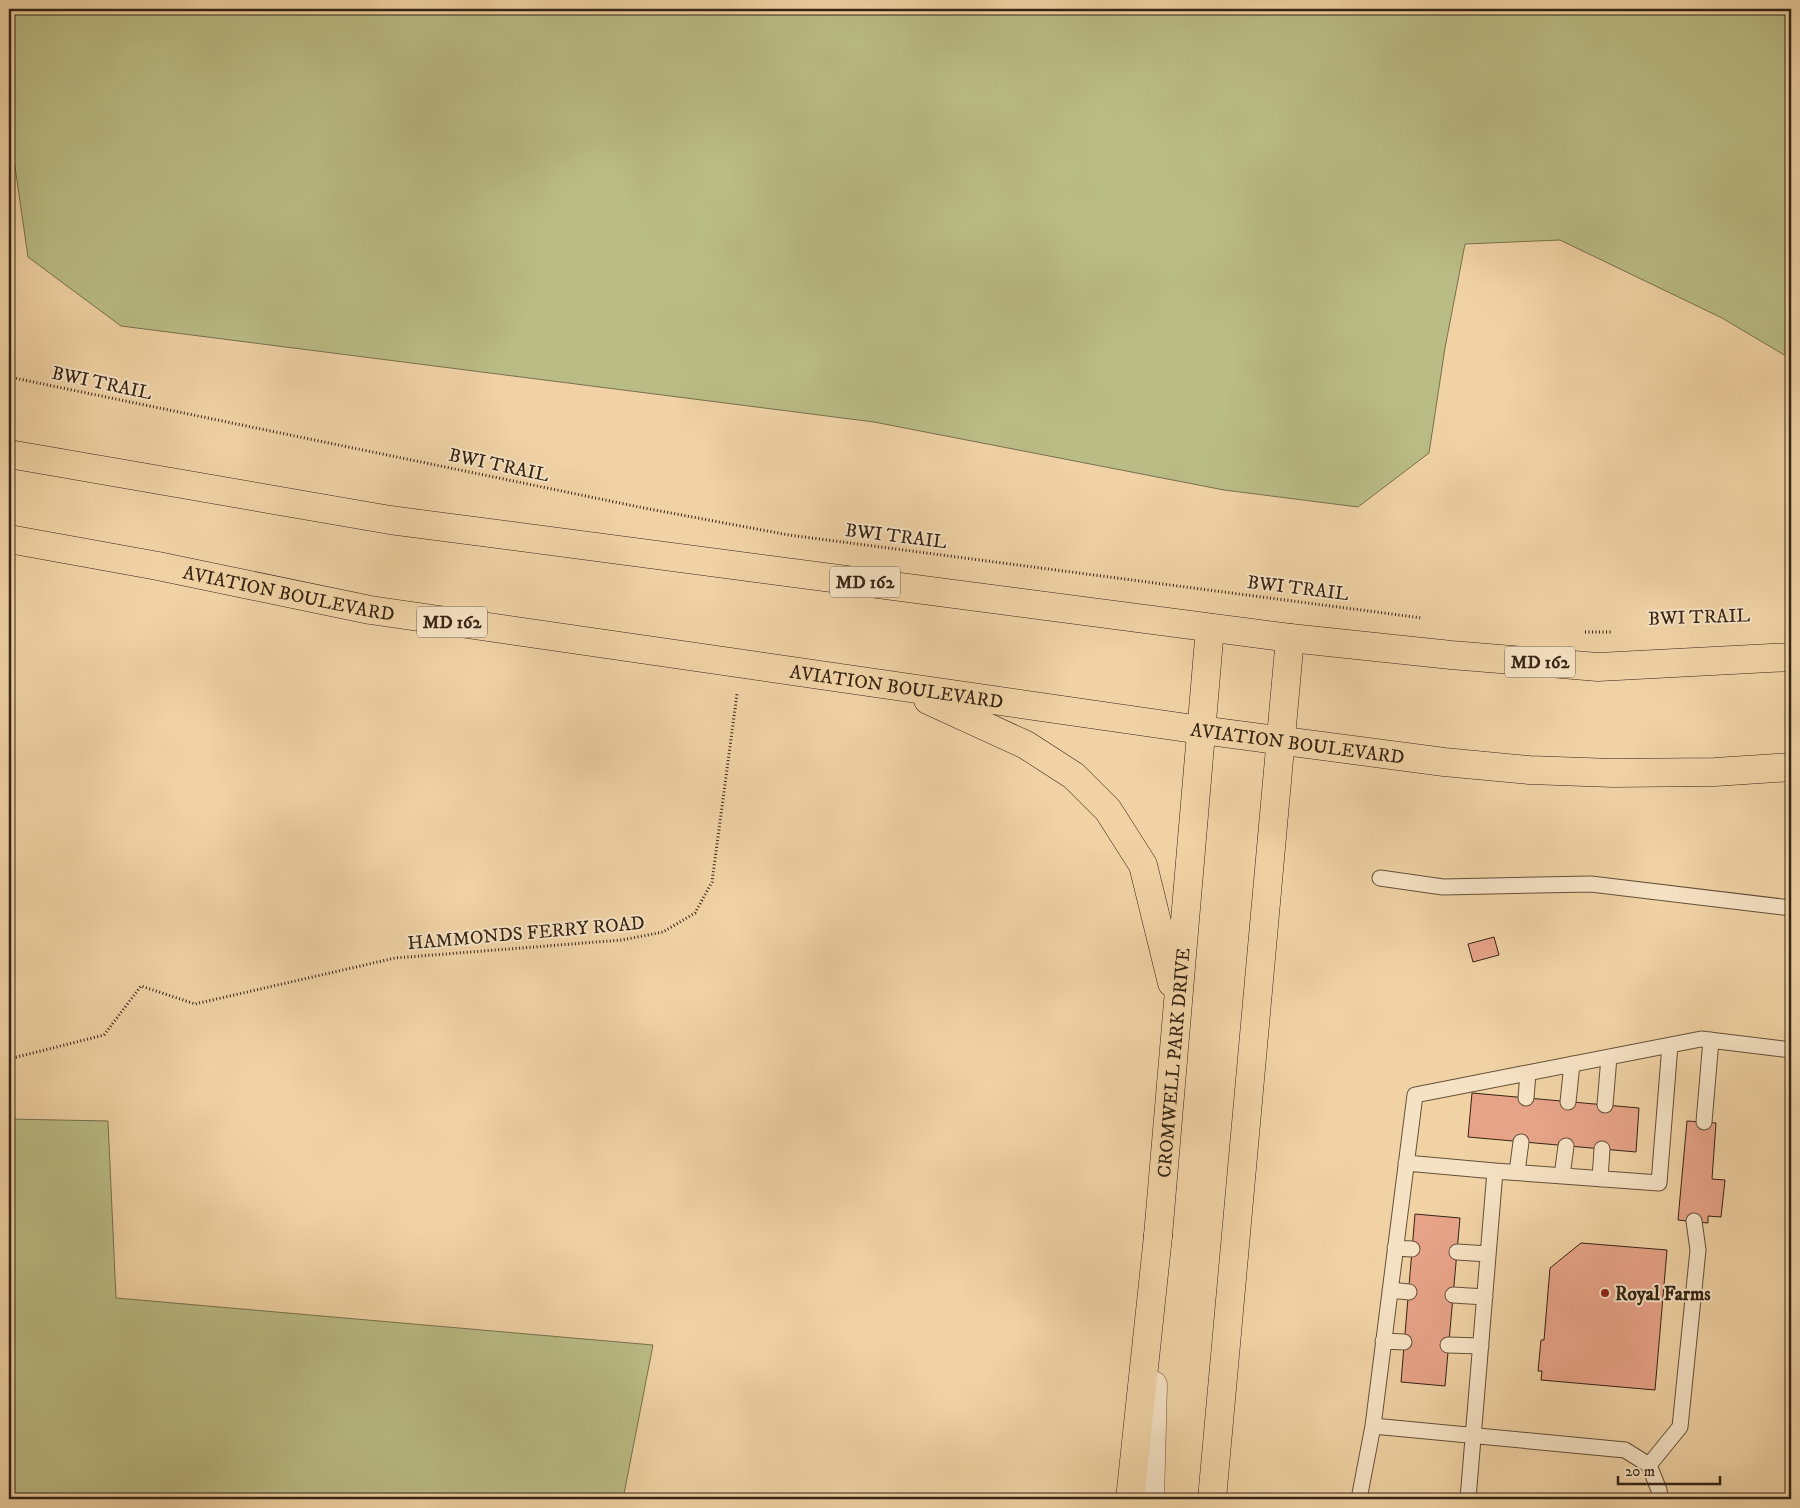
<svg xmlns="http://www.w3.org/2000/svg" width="1800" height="1508" font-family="'IM FELL DW Pica',serif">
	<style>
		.green { fill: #babc85; stroke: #78704c }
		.building { fill: #e7a388; stroke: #352414 }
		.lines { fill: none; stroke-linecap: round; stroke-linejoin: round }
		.service-casing { stroke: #645038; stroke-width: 17 }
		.minor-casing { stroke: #645038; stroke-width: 29 }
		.primary-casing { stroke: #352414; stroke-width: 29 }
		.motorway-casing { stroke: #352414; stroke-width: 29 }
		.path { stroke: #352414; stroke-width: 3; stroke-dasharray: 1 2.5; stroke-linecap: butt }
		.service { stroke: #f5e2c4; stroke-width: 15 }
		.minor { stroke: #f5e2c4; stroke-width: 28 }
		.primary { stroke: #f0d2a4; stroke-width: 28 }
		.motorway { stroke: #f0d2a4; stroke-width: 28 }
		.poi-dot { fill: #8f2418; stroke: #f5e2c4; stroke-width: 2 }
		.labels { text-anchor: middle; stroke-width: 4; stroke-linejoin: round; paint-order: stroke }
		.shield { fill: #f5e2c4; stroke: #6f5d49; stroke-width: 1 }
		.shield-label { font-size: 18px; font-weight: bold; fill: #352414 }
		.street-label { font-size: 19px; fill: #352414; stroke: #f5e2c4 }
		.poi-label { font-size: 19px; font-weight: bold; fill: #352414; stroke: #f5e2c4; text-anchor: start }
	</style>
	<rect width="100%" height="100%" fill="#f0d2a4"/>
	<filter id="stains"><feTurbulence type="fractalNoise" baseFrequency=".004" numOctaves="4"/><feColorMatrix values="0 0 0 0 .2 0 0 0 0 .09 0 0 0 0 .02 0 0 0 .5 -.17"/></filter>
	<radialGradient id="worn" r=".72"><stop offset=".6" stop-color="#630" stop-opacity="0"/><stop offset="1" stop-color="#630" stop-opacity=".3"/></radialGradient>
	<path class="green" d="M9 9H1791V359L1722 318 1560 240 1465 244 1445 348 1429 453 1358 507 1224 490 874 422 121 326 28 257 9 125Z
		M9 1119 108 1121 116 1298 653 1345 623 1499H9Z"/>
	<path class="building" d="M1494 937 1499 955 1473 962 1468 944Z
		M1472 1093 1639 1108 1636 1152 1468 1137Z
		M1687 1121 1716 1123 1712 1179 1725 1180 1721 1217 1708 1216V1223L1678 1220Z
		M1415 1214 1460 1218 1445 1386 1401 1382Z
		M1581 1243 1667 1250 1655 1390 1541 1380 1542 1371H1538L1541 1340H1544L1550 1268Z"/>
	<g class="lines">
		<defs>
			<path id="service" d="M1380 878 1443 887 1591 884 1791 908
				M1526 1098 1528 1073
				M1568 1102 1572 1064
				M1605 1105 1609 1057
				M1704 1122 1711 1040
				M1406 1163 1495 1171
				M1517 1172 1521 1142
				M1562 1176 1566 1146
				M1600 1179 1602 1149
				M1395 1248 1412 1249
				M1457 1252 1488 1254
				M1390 1290 1409 1292
				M1453 1295 1485 1297
				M1383 1341 1404 1342
				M1448 1345 1481 1346
				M1373 1426 1625 1450 1649 1465 1659 1490 1660 1499
				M1649 1465 1680 1427 1698 1250 1694 1221
				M1359 1499 1373 1426 1415 1095 1701 1039 1791 1050
				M1468 1499 1495 1171 1659 1183 1670 1045"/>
			<path id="minor" d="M1150 1499 1153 1385"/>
			<g id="primary">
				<path d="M9 454 390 520 1290 638 1451 655 1598 667 1791 657"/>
				<path id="s1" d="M9 539 158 566 370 610 1201 730 1444 762 1529 770 1613 773 1715 772 1791 767"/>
				<path d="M928 700 1026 745 1074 776 1108 810 1143 865 1172 983"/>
				<path id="s2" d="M1158 1236 1210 628"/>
				<path d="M1212 1499 1290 638"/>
			</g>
			<path id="motorway" d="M1130 1499 1158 1236"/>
		</defs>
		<use href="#service" class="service-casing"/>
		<use href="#minor" class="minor-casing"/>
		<use href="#primary" class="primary-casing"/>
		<use href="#motorway" class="motorway-casing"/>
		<path class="path" d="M9 377 644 508 789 535 1422 618
			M1585 632H1611
			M9 1059 104 1035 141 986 195 1004 395 958 622 940 663 932 695 913 712 882 737 694"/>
		<use href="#service" class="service"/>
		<use href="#minor" class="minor"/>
		<use href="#primary" class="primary"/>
		<use href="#motorway" class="motorway"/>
	</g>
	<circle class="poi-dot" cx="1605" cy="1293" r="5"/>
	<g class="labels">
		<g class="shield">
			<rect x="830" y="566.5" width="70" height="31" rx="4"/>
			<rect x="417" y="606.5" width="70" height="31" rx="4"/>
			<rect x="1505" y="646.5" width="70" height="31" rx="4"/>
		</g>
		<g class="shield-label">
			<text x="865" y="588">MD 162</text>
			<text x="452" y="628">MD 162</text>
			<text x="1540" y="668">MD 162</text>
		</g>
		<g class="street-label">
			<text transform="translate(102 382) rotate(12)" y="7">BWI TRAIL</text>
			<text transform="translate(499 464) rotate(12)" y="7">BWI TRAIL</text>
			<text transform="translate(896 535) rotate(7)" y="7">BWI TRAIL</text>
			<text transform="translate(1298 587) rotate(7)" y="7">BWI TRAIL</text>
			<text dy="7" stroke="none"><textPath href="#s1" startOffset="285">AVIATION BOULEVARD</textPath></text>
			<text transform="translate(1699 616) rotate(-2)" y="7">BWI TRAIL</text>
			<text dy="7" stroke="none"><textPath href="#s1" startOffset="900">AVIATION BOULEVARD</textPath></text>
			<text dy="7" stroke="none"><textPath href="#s1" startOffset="1305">AVIATION BOULEVARD</textPath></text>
			<text transform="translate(526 932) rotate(-5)" y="7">HAMMONDS FERRY ROAD</text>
			<text dy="7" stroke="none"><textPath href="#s2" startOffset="174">CROMWELL PARK DRIVE</textPath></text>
		</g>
		<g class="poi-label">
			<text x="1615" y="1300">Royal Farms</text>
		</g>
	</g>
	<rect width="1800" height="1508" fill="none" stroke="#f0d2a4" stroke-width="30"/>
	<rect x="10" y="10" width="1780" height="1488" fill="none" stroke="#352414" stroke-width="2.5"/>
	<rect x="15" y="15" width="1770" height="1478" fill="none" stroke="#352414"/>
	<path d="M1618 1476v8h102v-8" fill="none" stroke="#352414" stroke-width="2.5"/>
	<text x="1625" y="1476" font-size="15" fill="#352414" stroke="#f5e2c4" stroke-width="4" paint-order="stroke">20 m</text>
	<rect width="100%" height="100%" filter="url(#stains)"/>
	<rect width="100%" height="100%" fill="url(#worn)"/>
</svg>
